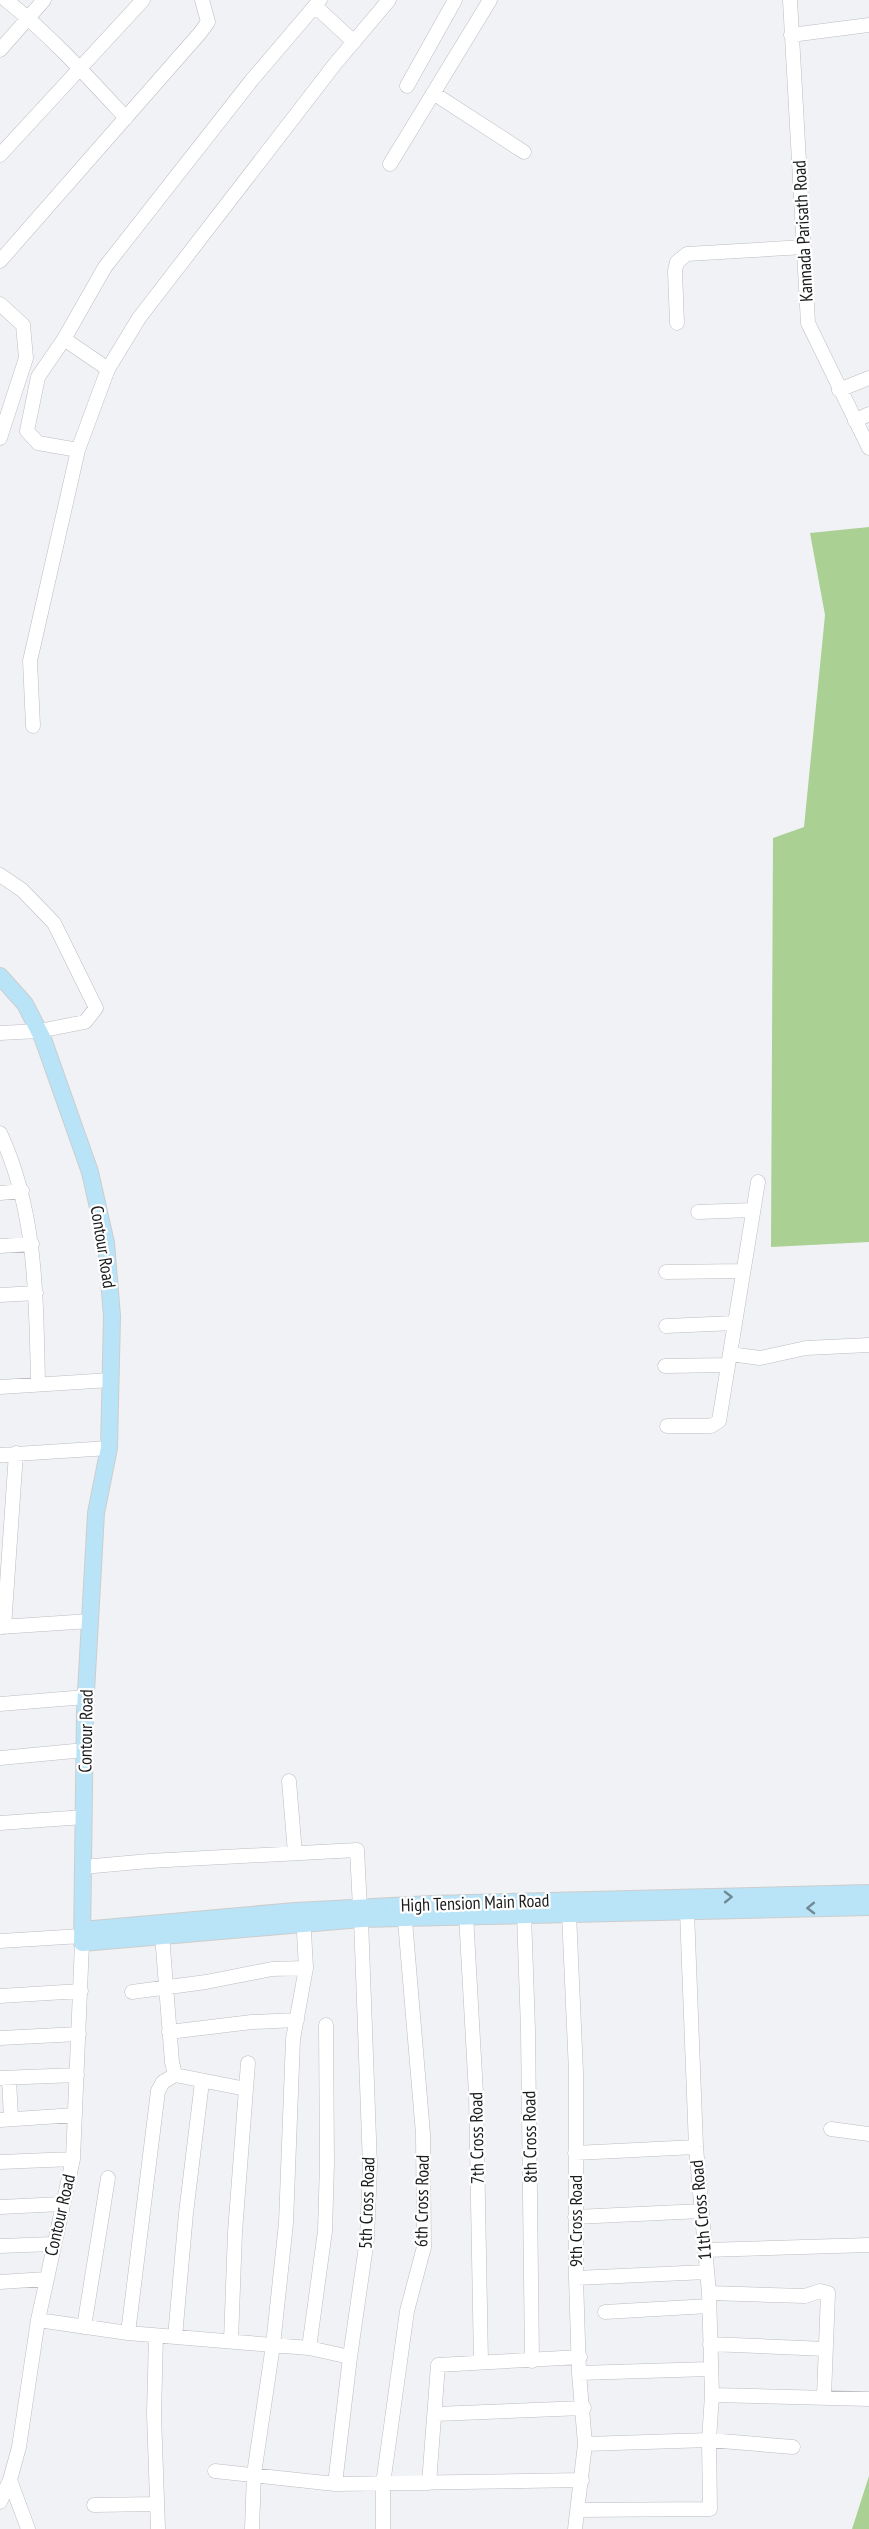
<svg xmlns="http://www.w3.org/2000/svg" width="869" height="2529" font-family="'PT Sans Narrow',sans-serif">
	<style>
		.green { fill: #aad193 }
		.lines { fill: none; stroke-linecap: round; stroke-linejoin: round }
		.minor-casing { stroke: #bbbdc0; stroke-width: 15 }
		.major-casing { stroke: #cdcdcd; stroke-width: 18 }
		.minor { stroke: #fff; stroke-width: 14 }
		.major { stroke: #b9e4f8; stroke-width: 16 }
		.oneway { stroke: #718a95 }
		.labels { text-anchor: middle; stroke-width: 4.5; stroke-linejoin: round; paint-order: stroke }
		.street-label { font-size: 18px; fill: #1a1b1c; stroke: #fff }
	</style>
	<rect width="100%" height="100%" fill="#f1f2f6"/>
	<path class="green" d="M869 527V1242L771 1247 773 838 804 827 825 615 810 533Z
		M869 2476V2529H852Z"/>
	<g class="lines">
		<defs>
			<path id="minor" d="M6 0C50 35 88 77 126 118
				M790 0 808 323 869 448
				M315 6 354 42
				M791 35 869 25
				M0 50 44 0
				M407 86 455 0
				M433 93 524 152
				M0 155 143 0
				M390 164 490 0
				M0 261 200 33 208 22 202 0
				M0 304 23 325 26 358 0 438
				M677 323 675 271 677 262 687 254 804 247
				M64 339 108 369
				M839 390 869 378
				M855 421 869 414
				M78 450 38 443 27 431 38 377 64 339 105 267 251 81 320 0
				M33 726 30 661 78 450 108 369 139 318 335 64 389 0
				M0 875 22 890 54 923 96 1008 85 1022 39 1031 0 1033
				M0 1133C37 1212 36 1298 38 1384
				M0 1193 22 1191
				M698 1212 753 1210
				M0 1246 32 1244
				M666 1272 743 1271
				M0 1295 36 1293
				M666 1326 735 1323
				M730 1354 760 1358 806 1348 869 1345
				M665 1366 728 1365
				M0 1387 111 1380
				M667 1426H711L719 1421 758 1182
				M0 1455 109 1448
				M0 1627 90 1621
				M4 1627 16 1453
				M0 1704 86 1697
				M0 1758 85 1750
				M289 1781 295 1853
				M0 1823 84 1817
				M83 1867 149 1861 357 1850 360 1908
				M569 1913 576 2072V2278L579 2373 585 2444 575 2529
				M524 1914 528 2030 532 2361
				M466 1915 476 2094 481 2362
				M162 1935 172 2062 175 2075 246 2089
				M0 1941 82 1936
				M132 1992 206 1982 272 1969 306 1968
				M0 1996 81 1991
				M169 2032 252 2022 297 2020
				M0 2038 79 2034
				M0 2078 77 2075
				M9 2078 11 2119
				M0 2120 75 2115
				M831 2129 869 2134
				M575 2153 696 2147
				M0 2162 73 2159
				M0 2207 62 2204
				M575 2217 702 2211
				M0 2246 53 2244
				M706 2250 869 2245
				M576 2278 707 2272
				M0 2282 46 2279
				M709 2293 805 2296 820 2291 828 2293 824 2396
				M605 2312 709 2306
				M38 2320 128 2333 309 2348 350 2357
				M84 2327 108 2178
				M128 2333 158 2091 163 2082 175 2075
				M156 2336 154 2414 158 2529
				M175 2337 186 2213 202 2082
				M231 2341 235 2232 248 2063
				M710 2344 826 2349
				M309 2348 325 2231 327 2163 326 2025
				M579 2373 710 2369
				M712 2395 869 2399
				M436 2414 584 2408
				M585 2444 709 2440 793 2447
				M215 2471 335 2484 582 2480
				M10 2480 28 2529
				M429 2483 438 2365 580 2357
				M335 2484 350 2357 367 2239 370 2166 361 1919
				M0 2502 10 2480 19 2447 38 2320 73 2159 82 1943
				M94 2505 157 2504
				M578 2510 710 2509 709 2440 712 2395 709 2293 696 2147 687 1911
				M252 2529 254 2474 273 2345 286 2223 293 2039 306 1968 303 1914
				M383 2529V2484L407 2311 424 2247 423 2134 404 1909"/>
			<path id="major" d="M0 976 25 1004 43 1039 90 1172 106 1243 112 1316 109 1448 96 1513 85 1710 82 1943 361 1919 869 1907
				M82 1930 295 1911 431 1904 869 1893"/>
		</defs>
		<use href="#minor" class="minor-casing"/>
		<use href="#major" class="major-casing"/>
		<use href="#minor" class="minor"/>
		<use href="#major" class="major"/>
	</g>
	<defs><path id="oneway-chevron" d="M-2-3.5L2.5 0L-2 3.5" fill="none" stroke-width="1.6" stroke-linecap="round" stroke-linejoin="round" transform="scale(1.5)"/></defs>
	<g class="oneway">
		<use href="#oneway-chevron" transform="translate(728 1897) rotate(-1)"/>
		<use href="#oneway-chevron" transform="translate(811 1908) rotate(179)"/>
	</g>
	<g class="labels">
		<g class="street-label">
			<text transform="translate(803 231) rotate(-93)" y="6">Kannada Parisath Road</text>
			<text transform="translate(103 1247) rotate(81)" y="6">Contour Road</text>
			<text transform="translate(86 1731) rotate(-89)" y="6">Contour Road</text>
			<text transform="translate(475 1903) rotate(-2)" y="6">High Tension Main Road</text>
			<text transform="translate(530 2137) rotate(-91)" y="6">8th Cross Road</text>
			<text transform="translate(477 2138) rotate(-91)" y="6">7th Cross Road</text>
			<text transform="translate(422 2201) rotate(-89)" y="6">6th Cross Road</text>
			<text transform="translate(367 2203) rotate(-88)" y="6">5th Cross Road</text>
			<text transform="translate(701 2210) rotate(-95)" y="6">11th Cross Road</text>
			<text transform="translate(60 2215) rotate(-77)" y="6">Contour Road</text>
			<text transform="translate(576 2221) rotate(-90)" y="6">9th Cross Road</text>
		</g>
	</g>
</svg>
